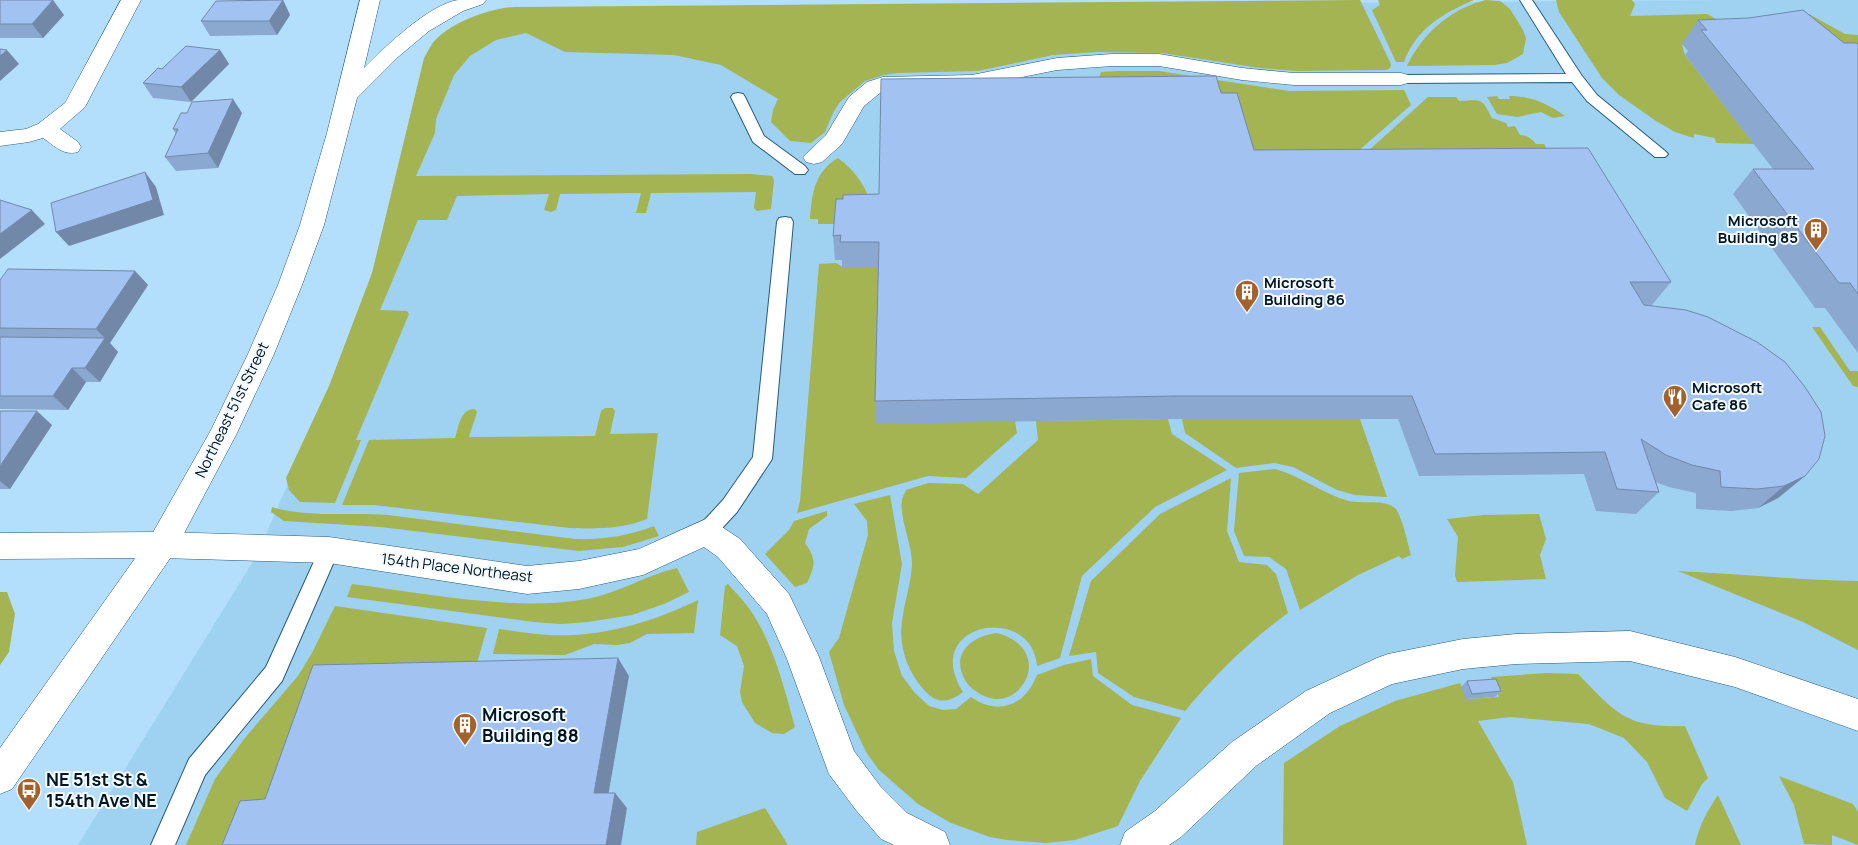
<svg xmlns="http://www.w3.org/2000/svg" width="1858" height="845" font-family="Manrope,sans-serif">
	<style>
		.built { fill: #9fd1f1 }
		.green { fill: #a4b452 }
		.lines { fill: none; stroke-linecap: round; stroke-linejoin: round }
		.service-casing { stroke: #265c7c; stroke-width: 2 }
		.pedestrian-casing { stroke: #265c7c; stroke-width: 1 }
		.minor-casing { stroke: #265c7c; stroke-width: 1 }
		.secondary-casing { stroke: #265c7c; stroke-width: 1 }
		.service { fill: #fff; fill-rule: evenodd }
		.pedestrian { fill: #fff; fill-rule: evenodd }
		.minor { fill: #fff; fill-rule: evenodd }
		.secondary { fill: #fff; fill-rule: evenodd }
		.wall { fill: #8ba8d0 }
		.shaded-wall { fill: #7188a9 }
		.building { fill: #a2c3f2; stroke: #7188a9 }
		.labels { text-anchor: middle; stroke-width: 4; stroke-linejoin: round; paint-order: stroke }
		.poi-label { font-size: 15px; font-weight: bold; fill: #011522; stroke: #f4fafe; text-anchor: start }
		.street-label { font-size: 15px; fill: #011522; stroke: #f4fafe }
		.near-poi-label { font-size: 18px; font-weight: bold; fill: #011522; stroke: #f4fafe; text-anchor: start }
	</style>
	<rect width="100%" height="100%" fill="#b3dffc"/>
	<path class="built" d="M1731 0H1858V845H78L257 555 381 268 429 54 505 9Z"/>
	<path class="green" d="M1360 0 1391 64 1390 68 1386 70 1296 71 1260 68 1162 53 1097 52 1053 55 978 71 898 73 884 75 865 81 840 102 833 113 825 132 811 143 790 141 771 122 773 110 778 99 721 65 674 55 565 52 526 33 496 40 470 56 454 75 436 119 435 133 416 176 751 174 772 176 774 180 771 209 757 211 754 208 756 192 651 193 646 213H636L641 193 560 194 556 210 551 212 544 210 549 194 457 196 447 220H418L380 310 407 311 409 314 356 440H361L335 503 300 502 289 490 286 478 329 386 372 273 424 58C427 53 429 48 432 44 448 23 490 8 515 7Z
		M1378 0H1474C1443 13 1416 29 1404 62H1396L1372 10 1380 5Z
		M1486 0 1500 1 1510 9 1523 30 1526 38 1523 54 1507 63 1495 65 1407 66C1422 34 1450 9 1486 0Z
		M1556 0H1632L1635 4 1630 16 1707 14 1755 40 1682 45 1685 55 1754 144 1716 143 1715 138 1694 134V138L1675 132 1656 121 1619 95 1602 78 1559 12Z
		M1780 14H1809L1845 34 1858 35V67L1803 33Z
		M1118 71H1159L1289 91 1404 90 1411 105 1348 160 1305 175 1098 81 1101 72Z
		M1497 96 1499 99H1510L1509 96C1531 96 1547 103 1565 116L1553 118 1541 112 1517 117 1497 114 1487 97Z
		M1428 97H1456L1459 101C1482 100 1481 97 1492 118L1506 123 1508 127 1515 126 1520 135C1526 135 1532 138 1536 144H1544L1550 155 1347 170Z
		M838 158C852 168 863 182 869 198L838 224H818V219H810C812 194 814 172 838 158Z
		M836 263 843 267H880L1015 421 1017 433 966 478 928 476 797 513 800 501 819 264Z
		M1812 327H1820L1850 371H1858V387L1853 386Z
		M605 408H613L615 411 610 434 658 433 647 519C622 529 597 529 570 528L374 505H342L369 440 455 438C459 426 460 409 475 409L477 412 469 437 595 436 601 411Z
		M1168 419 1172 434 1227 470 1155 507 1082 576 1060 658 1037 666C1032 602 919 623 963 692 953 700 941 705 929 695 910 677 898 649 902 622 904 603 911 584 912 565 913 547 899 517 902 501 902 498 905 493 906 490L928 483 963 484 978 494 1038 440 1036 421Z
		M1182 419H1360L1387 497 1355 495 1337 490 1293 467 1274 463 1236 468 1185 433Z
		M1275 469C1301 476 1323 494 1349 501 1362 504 1385 499 1395 508 1402 515 1408 545 1411 555L1402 559 1399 556 1358 575 1300 610 1286 569 1269 557 1244 556 1234 531 1239 473Z
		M1231 478 1227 531 1239 562 1267 565 1276 574 1288 613C1250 640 1215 675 1185 711L1134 697 1098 673 1096 652 1069 656 1091 581 1160 514Z
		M890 495 902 564 892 623 894 651 902 676 915 693 929 706 943 710 956 709 971 697C998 716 1025 706 1037 675L1064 665 1091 659 1093 676 1132 705 1181 718 1140 781 1118 826 1075 840 1046 843 1007 840 990 837 951 823 918 804 879 770 866 752 844 705 829 652 839 638 868 535 867 521 854 504Z
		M272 507C306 518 351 512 388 515L575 539C603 540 628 536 654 526L659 536 623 547 579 551 381 527 284 521 271 512Z
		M827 511V516L809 529 805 543C817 560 815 565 807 583L795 587 765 554 789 530 794 521Z
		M1539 514 1546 539 1540 555 1546 579 1457 582 1455 575 1458 537 1447 519 1484 515Z
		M677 568 689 592 664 604 632 615 588 622 561 624 534 622 347 597 352 584C425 593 515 612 587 599 619 593 646 575 677 568Z
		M1678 571C1738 574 1798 580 1858 581V650L1803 622Z
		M728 584C736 593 746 603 753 614 775 649 784 688 795 727L784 734 772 733 755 723 742 702 740 692 744 666 737 646 720 635 725 586Z
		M0 592H7L15 614 9 652 0 665Z
		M698 600 694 633 647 634 630 643 617 645 594 644 565 655 493 654 499 629C516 631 532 634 549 635 600 638 653 622 698 600Z
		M335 606 487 628 474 674 255 845H186L215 779 244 739 298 676 312 653Z
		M997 633C1057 649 1021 716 982 695 975 691 969 687 965 680 950 653 972 636 997 633Z
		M1546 673 1578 674C1617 714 1626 728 1685 726L1708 778 1702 784 1687 811 1665 798 1647 762 1624 738 1589 724 1510 717 1478 721 1513 782 1527 845H1283L1284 763 1340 726 1395 701 1460 683 1467 699 1499 697 1491 677Z
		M1779 776 1853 804 1858 812V845L1832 835V845L1804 844 1794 805Z
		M1718 795 1741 845H1695C1699 826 1707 811 1718 795Z
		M765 808 788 845H696L697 832Z"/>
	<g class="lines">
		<defs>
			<path id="service" d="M1520 0H1532L1582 76 1597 95 1665 151 1668 154 1665 157H1655L1587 101 1572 82 1401 83 1394 79 1401 75 1566 74Z
				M738 93 743 94 745 97 764 136 805 166 808 170 805 174H795L753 142 731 97 733 94Z
				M785 217 791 218 793 222 772 459 737 512 713 538 706 541 699 538 696 532 699 526 723 500 753 457 777 222 779 218Z
				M329 541 336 544 339 550 282 681 205 775 175 845H151L189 759 266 667 322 544Z"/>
			<path id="pedestrian" d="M1112 54H1159L1242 68 1294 73H1401L1408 75 1411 79 1408 83 1401 85H1294L1242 80 1159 66H1112L1057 70 972 87 885 89 864 106 842 144 822 162 814 164 806 162 803 157 826 135 849 97 867 82 883 77 972 75 1057 58Z"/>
			<path id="minor" d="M121 0H141L85 107 60 129 78 142 81 147 78 152C63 156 55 146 43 138L29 142 0 146V132L26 129 38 124 65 103Z
				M706 519 716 523 740 539 789 594 819 657 854 751 880 786 907 813 945 832 950 845H894L881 839 856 810 829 774 787 659 767 614 718 557 704 547 643 575 579 589 527 594 329 563 162 558 0 559V533L162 532 329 537 527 566 579 561 639 549Z
				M1630 631 1735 657 1858 699V731L1735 687 1630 661 1516 664 1463 669 1392 684 1330 713 1256 766 1181 837 1169 845H1120L1125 832 1155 811 1232 742 1306 691 1377 658 1388 654 1463 639 1516 634Z"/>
			<path id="secondary" d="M360 0H380L364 68C385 47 428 5 458 0 467 0 477 0 486 0L483 4 463 11 429 31 398 57 357 98 324 225 302 285 274 354 236 435 173 554 12 789 0 794V748L151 536 211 430 248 354 278 285 300 225 327 133Z"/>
		</defs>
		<use href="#service" class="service-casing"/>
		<use href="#pedestrian" class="pedestrian-casing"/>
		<use href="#minor" class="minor-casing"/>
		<use href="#secondary" class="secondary-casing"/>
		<use href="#service" class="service"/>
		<use href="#pedestrian" class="pedestrian"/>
		<use href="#minor" class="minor"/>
		<use href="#secondary" class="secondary"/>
	</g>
	<path class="wall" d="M0 0 64 15 43 38H0Z
		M283 0 290 15 277 35 210 36 201 21Z
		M1698 20 1844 43 1858 44V353L1825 308H1815L1733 194 1753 169H1773L1685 55 1688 51 1682 44Z
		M220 50 229 64 191 102 153 98 143 83 162 69Z
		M1221 93 1254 150 1671 282 1651 306 1805 476 1778 498 1758 508 1731 511 1696 509V493L1669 487 1655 482 1659 492 1636 514 1596 511 1584 474 1419 476 1398 419H1168L876 424 875 401 878 267H842V260H835L833 236 843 199 879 194Z
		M242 113 218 168 176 171 165 157 176 134 173 129Z
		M135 271 148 285 110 343 118 352 100 382H86L68 410 0 409V280Z
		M0 411 52 425 10 489H0Z
		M1467 681 1501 691 1495 697 1466 699 1461 687Z"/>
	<path class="shaded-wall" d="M53 0 64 15 43 38 32 24Z
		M283 0 290 15 277 35 269 21Z
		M7 50 19 64 0 81V56Z
		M220 50 229 64 191 102 181 87Z
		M233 99 242 113 218 168 208 153Z
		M145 172 156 187 164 215 69 246 56 232Z
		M32 210 45 224 0 259V234Z
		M135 271 148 285 110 343 118 352 100 382 85 368 105 338 96 329Z
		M72 368 86 382 68 410 53 396Z
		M37 411 52 425 10 489 0 481V466Z
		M1805 476 1778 498 1758 508 1784 486Z
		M618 658 629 676 606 808 594 793Z
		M615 793 627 808 621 845H606Z"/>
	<path class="building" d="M0 0H53L32 24H0Z
		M283 0 269 21H201L216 1Z
		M1803 10 1844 43H1857L1858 44V294L1850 283H1839L1753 169H1814L1701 30H1707L1698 20 1749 18Z
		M186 46 220 50 181 87 143 83 158 68 162 69Z
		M0 49 7 50 0 56Z
		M1216 76 1221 93H1237L1254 150 1588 148 1671 282H1630L1644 305 1686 310 1708 317 1757 342 1785 362 1805 387 1821 412 1825 436 1819 459 1805 476 1784 486 1757 489 1721 487 1720 471 1692 465 1666 455 1641 439 1659 492 1617 489 1605 452 1435 454 1412 396H1176L875 401 879 242H840L841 235 833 236 836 199H843V195L879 194 881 79Z
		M233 99 208 153 165 157 178 129H173L181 113H187L192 102Z
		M145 172 153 200 56 232 51 203Z
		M0 200 32 210 0 234Z
		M8 269 135 271 96 329 0 328V280Z
		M0 337 105 338 85 368H72L53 396H0Z
		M0 411H37L0 466Z
		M618 658 594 793H615L606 845H222L240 801 265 799 313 665Z
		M1496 679 1501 691 1472 694 1467 681Z"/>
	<defs>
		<symbol id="building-pin" viewBox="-11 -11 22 30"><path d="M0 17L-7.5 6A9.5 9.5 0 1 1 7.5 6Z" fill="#a3622c" stroke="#f4fafe"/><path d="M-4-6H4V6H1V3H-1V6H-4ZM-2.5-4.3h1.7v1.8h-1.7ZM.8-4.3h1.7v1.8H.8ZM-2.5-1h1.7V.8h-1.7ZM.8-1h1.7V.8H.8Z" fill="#fff"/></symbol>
		<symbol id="restaurant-pin" viewBox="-11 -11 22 30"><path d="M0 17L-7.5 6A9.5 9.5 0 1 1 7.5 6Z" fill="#a3622c" stroke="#f4fafe"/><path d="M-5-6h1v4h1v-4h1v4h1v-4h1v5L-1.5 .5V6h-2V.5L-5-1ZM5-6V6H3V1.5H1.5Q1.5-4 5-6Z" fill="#fff"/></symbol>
		<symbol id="bus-pin" viewBox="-11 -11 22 30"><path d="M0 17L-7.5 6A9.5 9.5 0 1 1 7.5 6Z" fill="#a3622c" stroke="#f4fafe"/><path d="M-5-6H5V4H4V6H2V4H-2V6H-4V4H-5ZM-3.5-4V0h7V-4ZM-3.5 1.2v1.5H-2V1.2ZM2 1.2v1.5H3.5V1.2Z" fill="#fff"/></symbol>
	</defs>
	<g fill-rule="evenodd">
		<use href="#building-pin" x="1802" y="216" width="28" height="38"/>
		<use href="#building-pin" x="1233" y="278" width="28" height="38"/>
		<use href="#restaurant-pin" x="1661" y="383" width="28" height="38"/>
		<use href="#building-pin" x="451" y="711" width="28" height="38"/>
		<use href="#bus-pin" x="15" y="776" width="28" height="38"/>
	</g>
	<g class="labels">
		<g class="poi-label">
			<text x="1798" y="226" text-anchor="end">Microsoft<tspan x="1798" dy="17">Building 85</tspan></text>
			<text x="1264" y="288">Microsoft<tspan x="1264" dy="17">Building 86</tspan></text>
			<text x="1692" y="393">Microsoft<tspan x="1692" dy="17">Cafe 86</tspan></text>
		</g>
		<g class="street-label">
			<text transform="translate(232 410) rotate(-64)" y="5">Northeast 51st Street</text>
			<text transform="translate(457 568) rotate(7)" y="5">154th Place Northeast</text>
		</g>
		<g class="near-poi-label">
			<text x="482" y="721">Microsoft<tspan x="482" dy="21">Building 88</tspan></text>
			<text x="46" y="786">NE 51st St &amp;<tspan x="46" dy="21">154th Ave NE</tspan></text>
		</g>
	</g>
</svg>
